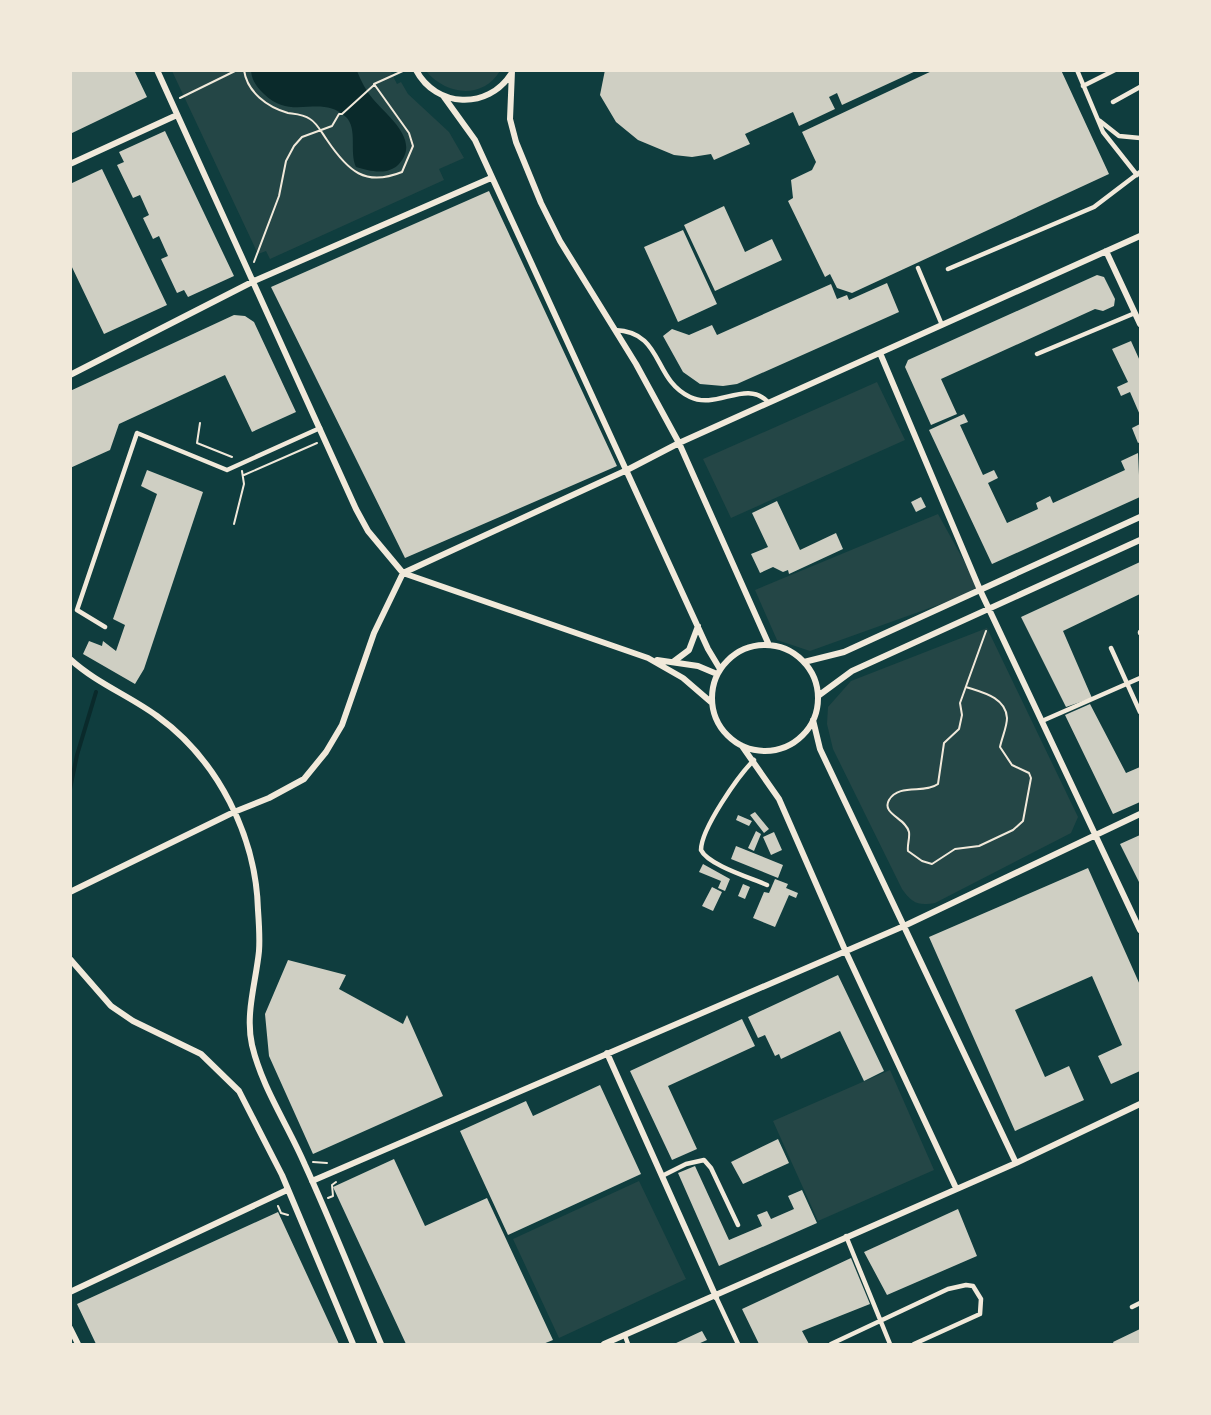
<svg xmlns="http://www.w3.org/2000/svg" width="1211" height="1415" font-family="Barlow,sans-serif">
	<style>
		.green { fill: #244646 }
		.water { fill: #0a2a2b }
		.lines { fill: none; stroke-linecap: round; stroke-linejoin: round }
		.stream { stroke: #0a2a2b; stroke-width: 4 }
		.building { fill: #cfcfc3 }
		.path { stroke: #f1e9da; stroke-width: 2 }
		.service { stroke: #f1e9da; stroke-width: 4.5 }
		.minor { stroke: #f1e9da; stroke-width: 6 }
	</style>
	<rect width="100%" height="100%" fill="#0f3d3e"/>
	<path class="green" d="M172 71H394L391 72 397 84 401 82 408 94 449 132 464 158 439 169 444 180 270 259 266 251 258 254Z
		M426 71H500C482 100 446 95 426 71Z
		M877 382 905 440 731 518 703 459Z
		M938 514 980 590 810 651 777 640 755 590Z
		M987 628 1078 817 1071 833 935 903C918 906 912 903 902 889L833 749 827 724 828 707 851 681Z
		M890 1070 934 1170 818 1221 773 1121Z
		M639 1181 686 1279 559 1338 513 1239Z"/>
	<path class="water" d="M251 71H357C361 81 366 91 373 99 387 116 421 140 399 164 388 176 369 171 356 167 349 152 358 129 346 117 320 93 292 122 264 94 257 87 252 81 251 71Z"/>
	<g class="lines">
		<path class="stream" d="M70 789 77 755 96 692"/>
	</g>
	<path class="building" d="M70 70H134L147 97 70 134Z
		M605 70H918L842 105 837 93 829 97 835 109 799 126 793 112 745 134 750 144 714 160 711 154 692 157 674 155 638 140 616 122 600 95Z
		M934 70H1061L1109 174 852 293 837 288 830 274 825 277 788 201 793 198 791 180 812 170 816 162 802 132Z
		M165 131 234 276 188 297 184 290 177 293 161 259 168 256 159 236 153 239 143 218 149 215 140 195 133 198 117 165 124 162 119 152Z
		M102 169 167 305 104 334 70 263V184Z
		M489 191 617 466 405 558 271 287Z
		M724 206 745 252 772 239 782 260 715 291 684 225Z
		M683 230 717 304 678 322 644 247Z
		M1097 275 1104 277 1115 299 1114 306 1103 311 1095 309 941 379 957 414 931 425 905 367 908 360Z
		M887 283 899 312 737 384 723 386 700 384 683 372 663 336 672 329 689 335 712 325 717 335 831 284 837 299 847 295 849 300Z
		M234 315 245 316 254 322 296 412 252 432 225 375 119 424 110 450 70 468V391Z
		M1131 341 1140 361V415L1130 392 1121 396 1117 387 1128 382 1112 349Z
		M964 414 968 422 960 425 983 475 994 470 998 478 988 483 1007 523 1038 509 1036 503 1050 496 1053 503 1125 470 1121 461 1138 453 1140 497 992 564 929 430Z
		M1140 424V442L1138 443 1132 428Z
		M147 470 203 492 144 669 135 684 83 654 89 641 102 646 103 641 116 651 125 625 113 619 157 494 141 486Z
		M921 497 926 507 916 512 911 502Z
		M777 501 800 550 836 533 843 549 789 574 788 570 783 572 773 567 760 573 751 554 768 547 752 513Z
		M1140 562V594L1063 631 1092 698 1066 707 1021 617Z
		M1090 704 1126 773 1140 767V802L1113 814 1065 715Z
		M755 812 769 829 764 833 750 815Z
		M738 815 752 821 749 826 736 820Z
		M756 831 761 834 754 851 748 848Z
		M774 832 782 850 771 855 763 837Z
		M1140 835V884L1120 844Z
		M736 846 783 865 778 878 731 859Z
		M703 864 730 879 725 891 718 888 721 881 699 872Z
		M1088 868 1140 985V1071L1111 1084 1098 1056 1122 1045 1092 976 1015 1010 1045 1077 1069 1066 1084 1100 1015 1131 929 937Z
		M775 879 788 884 786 888 798 893 796 898 789 895 775 927 753 918 764 892 769 893Z
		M743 884 750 887 745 899 738 896Z
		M712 887 722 892 713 911 702 906Z
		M288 960 346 975 339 989 403 1024 407 1015 443 1096 313 1154 269 1056 265 1014Z
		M838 975 884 1071 864 1081 840 1031 781 1059 779 1054 775 1056 765 1035 758 1038 748 1017Z
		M742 1019 755 1046 668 1086 697 1149 672 1160 630 1071Z
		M600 1085 641 1174 508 1235 460 1131 526 1101 533 1116Z
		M778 1139 789 1163 743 1184 731 1162Z
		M394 1159 425 1226 487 1198 553 1340 543 1344H406L333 1187Z
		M695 1166 729 1240 762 1226 757 1215 767 1211 771 1219 794 1209 788 1196 802 1190 817 1223 719 1266 678 1173Z
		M958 1209 977 1256 887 1295 864 1252Z
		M278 1212 339 1344H96L77 1304Z
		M851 1258 870 1304 802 1331 809 1344H759L742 1309Z
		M1140 1329V1344H1114L1113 1342Z
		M702 1331 707 1340 698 1344H674Z"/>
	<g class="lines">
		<path class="path" d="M244 70C247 92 267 107 288 113 295 114 303 114 310 119 317 123 322 133 327 140 348 171 365 187 402 172L413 146 409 133 374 84 405 70
			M180 98 237 70
			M254 262 279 196 286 161 294 146 302 137 332 126 339 114H342L374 85
			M200 423 197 443 232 457
			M244 475 317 443
			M234 524 244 484 242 471
			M966 687C981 692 1006 697 1007 718 1007 727 1002 737 1000 747L1012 765 1029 773 1031 778 1023 821 1013 830 979 846 955 849 932 864 922 861 908 851C907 845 910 838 909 832 906 818 881 814 889 800 899 783 925 794 938 784L944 743 959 729 962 715 960 703 986 631
			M313 1162 327 1163
			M328 1198 333 1196 332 1185 336 1182
			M278 1206 281 1213 288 1215"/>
		<path class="service" d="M1077 70 1103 132 1137 175
			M1083 86 1115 70
			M1113 102 1140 87
			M1100 121 1119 136 1140 138
			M918 268 942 325
			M948 269 1094 207 1140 172
			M615 330C664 332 652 379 690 397 717 410 746 379 768 402
			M1037 354 1135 313
			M105 627 77 610 137 433 227 470 320 428
			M1140 632V633
			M1111 648 1140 712
			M1042 721 1140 678
			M754 760C738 776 701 829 701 850 708 865 751 878 767 885
			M662 1176 686 1164 704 1160 711 1168 738 1225
			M846 1236 890 1344
			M716 1297 738 1344
			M1132 1307 1140 1303
			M625 1336 628 1344
			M831 1344 948 1289 966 1285 973 1286 981 1299 980 1314 914 1344"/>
		<path class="minor" d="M157 70 356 509 368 531 403 573 648 658 683 678 712 703
			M416 70C436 108 488 110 511 74
			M512 71 510 119 516 142 541 203 560 241 636 364 679 443 769 645
			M444 97 475 140 708 649 720 669
			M70 164 177 115
			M1106 251 1140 324
			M880 353 980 590 1140 930
			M70 375 254 281 491 178
			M712 698a53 53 0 1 1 106 0a53 53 0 1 1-106 0Z
			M70 659C96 683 130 696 157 716 218 760 256 836 258 910 259 924 260 938 259 951 256 982 245 1014 252 1045 262 1088 288 1125 305 1165 332 1224 356 1285 381 1344
			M657 660 698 666 717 674
			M673 662 689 650 698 626
			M804 662 844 652 1140 517
			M818 696 852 671 1140 540
			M813 720 820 749 1016 1163
			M742 746 779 799 845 950 956 1188
			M70 892 234 812 269 798 304 779 326 752 342 725 374 633 403 573 627 470 679 443 1140 236
			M70 959 111 1006 133 1021 201 1054 239 1091 282 1175 353 1344
			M607 1053 716 1297
			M312 1181 904 926 1140 814
			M70 1292 287 1190
			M70 1328 78 1344
			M604 1344 1016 1163 1140 1104"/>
	</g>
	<rect width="1211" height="1415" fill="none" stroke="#f1e9da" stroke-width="144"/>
</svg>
